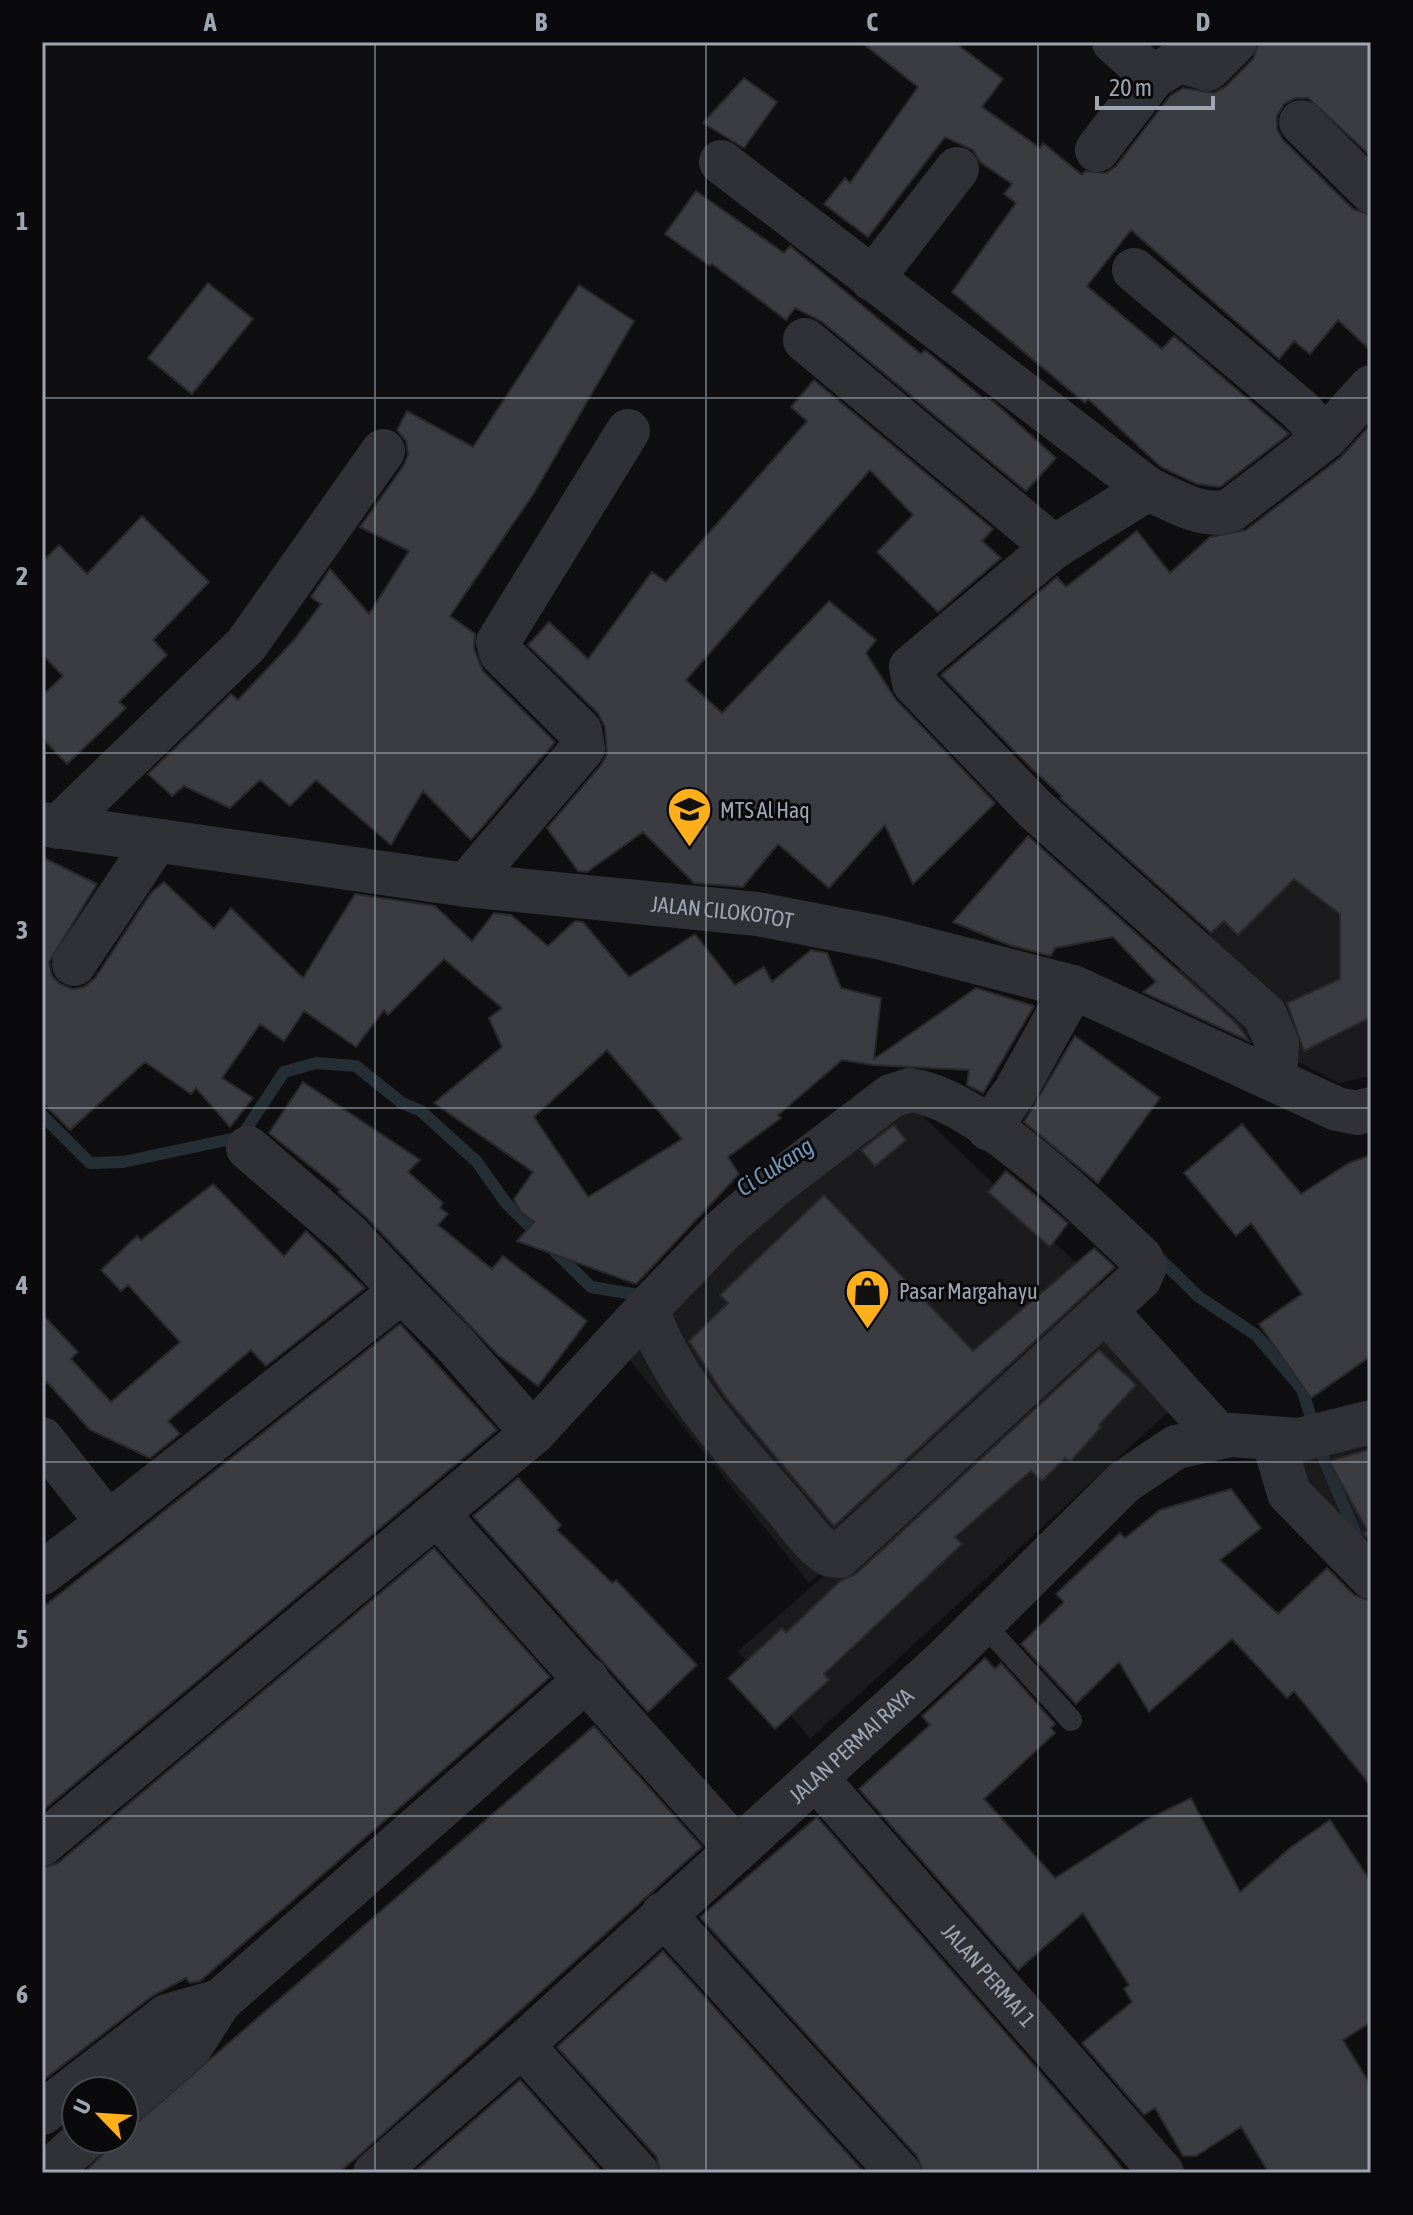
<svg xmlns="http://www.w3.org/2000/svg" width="1413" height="2215" font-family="'Asap Condensed',sans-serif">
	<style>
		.built { fill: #1b1b1e }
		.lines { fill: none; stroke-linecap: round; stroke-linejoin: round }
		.stream { stroke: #252e35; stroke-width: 12 }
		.building { fill: #3b3c41; stroke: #29292d; stroke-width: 2; fill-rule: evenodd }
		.service { stroke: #303136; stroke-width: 22 }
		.minor { stroke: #303136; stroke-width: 44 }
		.tertiary { stroke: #303136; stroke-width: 44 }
		.grid { fill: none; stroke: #9fa5b3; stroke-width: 2; stroke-opacity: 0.55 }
		.labels { text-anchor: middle; stroke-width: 6; stroke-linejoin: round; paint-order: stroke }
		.poi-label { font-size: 22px; fill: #9fa5b3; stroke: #0a0a0c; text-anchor: start }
		.street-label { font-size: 22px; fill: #9fa5b3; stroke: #0a0a0c }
		.water-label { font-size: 24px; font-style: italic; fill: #7195b3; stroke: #0a0a0c }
		.neatline { fill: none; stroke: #9fa5b3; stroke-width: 3 }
		.grid-label { font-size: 26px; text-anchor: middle; font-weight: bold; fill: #9fa5b3 }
	</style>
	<rect width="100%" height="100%" fill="#0f0f11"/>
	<path class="built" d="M1371 750V1076L1339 1083 1158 992Z
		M905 1099 1121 1306 809 1583 624 1353 743 1203Z
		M1121 1317 1187 1395 810 1739 738 1651Z
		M1371 1438V1558L1291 1463Z"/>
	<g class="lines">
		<path class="stream" d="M42 1115 90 1163 123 1162 241 1137 284 1072 316 1063 356 1066 402 1103 421 1111 477 1162 506 1203 591 1287 645 1296
			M1156 1255 1199 1297 1256 1335 1302 1389 1325 1462 1357 1537"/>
	</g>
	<path class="building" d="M861 42H954L1003 79 982 107 1040 148 1043 143 1082 175 1085 171 1106 173 1116 166 1170 96 1183 88 1214 93 1225 87 1253 59 1259 42H1371V156L1308 98H1295L1284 104 1277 116V129L1283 140 1353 209 1371 215V351L1338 320 1310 354 1294 341 1279 359 1131 230 1087 286 1162 349 1174 336 1289 434 1220 487 1197 484 1161 467 1088 399 1085 403 952 292 1016 203 1004 194 1012 184 980 162 973 150 945 137 868 237 824 204 845 178 850 183 918 87Z
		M744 78 777 102 744 148 703 123Z
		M696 191 784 253 790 246 921 354 925 350 984 399 986 397 994 402 1056 458 1026 491 821 321 795 308 786 320 712 264 710 266 665 234Z
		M208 283 253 319 192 394 148 358Z
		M579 285 634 321 534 493 450 616 475 634 474 649 483 671 555 742 471 840 423 791 391 845 316 780 290 806 260 780 230 808 184 786 172 796 148 774 231 694 238 700 294 640 321 604 311 597 330 569 369 614 409 551 360 527 404 465 408 454 406 441 397 430 407 411 473 447Z
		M814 380 993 529 982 541 1001 558 938 612 877 552 913 515 870 470 686 680 722 713 829 601 876 640 866 653 896 700 995 803 913 884 885 825 829 888 778 844 743 887 694 883 643 832 587 872 578 871 547 828 602 764 607 754 605 727 598 713 528 645 549 622 588 659 652 572 666 582 807 421 791 407Z
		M1371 424V1017L1304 1051 1287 1003 1340 979V914L1294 879 1238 935 1224 921 1211 933 1060 798 1062 796 1031 768 941 675 1057 577 1066 587 1137 531 1170 573 1210 537 1246 530 1341 457Z
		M142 516 209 582 153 640 167 655 119 702 126 708 67 764 42 738V696L63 676 42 654V562L59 545 87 574Z
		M1028 836 1237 1024 1249 1041 1143 992 1156 982 1113 937 1055 948 1051 956 1009 945 953 922Z
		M42 857 97 884 49 962 52 976 60 984 72 989 84 987 95 978 151 893 164 882 214 929 231 908 303 978 355 894 435 906 472 941 494 913 511 915 548 946 575 921 583 922 629 977 695 934 735 985 764 967 772 982 811 950 827 953 841 988 881 998 874 1059 976 988 1034 1006 983 1093 967 1085 969 1070 873 1065 842 1060 778 1115 781 1118 728 1157 739 1174 636 1284 517 1241 534 1222 520 1211 514 1199 533 1172 434 1103 502 1047 489 1018 502 1008 444 959 388 1015 384 1010 356 1047 304 1011 284 1041 260 1024 222 1078 253 1098 230 1127 196 1088 191 1094 145 1062 70 1130 42 1102ZM607 1050 682 1139 588 1197 534 1117Z
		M1075 1036 1160 1098 1098 1183 1024 1122Z
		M303 1082 420 1160 408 1172 443 1203 440 1208 448 1214 438 1225 492 1269 503 1256 587 1321 538 1386 498 1355 367 1218 338 1192 340 1190 269 1133Z
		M1242 1124 1301 1194 1349 1163 1371 1155V1356L1311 1398 1259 1324 1302 1294 1251 1223 1236 1236 1184 1173Z
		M894 1125 906 1140 875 1166 861 1150Z
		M1006 1171 1068 1223 1050 1247 988 1192Z
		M213 1184 284 1256 306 1231 365 1288 266 1366 251 1350 168 1421 180 1434 150 1458 90 1430 47 1382 42 1387V1314L78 1352 71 1359 111 1402 180 1342 128 1285 121 1291 101 1270 137 1236 141 1240Z
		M824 1195 973 1351 1094 1248 1115 1267 834 1526 726 1398 689 1341 728 1303 720 1295Z
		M400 1324 497 1430 42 1811V1608Z
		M1099 1350 1136 1385 1099 1425 1101 1427 1070 1462 1065 1458 1042 1481 1031 1471 955 1537 962 1544 824 1674 829 1680 775 1729 728 1678 782 1628 786 1633 840 1581 856 1574Z
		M1371 1449V1541L1363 1533 1367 1530 1329 1461Z
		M518 1478 561 1525 557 1530 612 1583 616 1580 697 1665 648 1712 473 1516Z
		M1231 1489 1261 1528 1220 1560 1278 1614 1327 1568 1354 1595 1371 1601V1786L1294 1691 1287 1698 1232 1639 1149 1712 1119 1662 1076 1704 1021 1644 1064 1602 1056 1594 1120 1533 1125 1538 1160 1510Z
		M434 1548 550 1677 200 1981 190 1983 186 1978 152 1996 42 2081V1868L58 1863Z
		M985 1658 995 1669 1001 1663 1055 1724 1051 1728 1055 1733 984 1799 1055 1878 1144 1821 1191 1798 1240 1892 1290 1848 1330 1820 1371 1882V2022L1343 2040 1371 2086V2173H1269L1241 2127 1196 2156H1183L1155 2108 1144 2115 1082 2043 1132 2002 1124 1989 1129 1985 1083 1913 1018 1970 859 1789 930 1725 922 1716Z
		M594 1726 702 1847 356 2158 338 2173H84L108 2149 124 2139V2134Z
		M817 1817 1101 2142 1126 2173H923L917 2156 700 1917Z
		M663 1951 865 2173H661L656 2156 557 2047Z
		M520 2080 603 2173H419L417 2170Z"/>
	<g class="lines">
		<path class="service" d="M983 1623 1071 1720"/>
		<g class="minor">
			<path d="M1114 42 1153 77"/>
			<path d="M1301 122 1371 191"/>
			<path d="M1097 150 1153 77 1179 61 1208 69 1235 42"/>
			<path d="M721 162 1148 489"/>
			<path d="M1134 270 1298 408 1326 437"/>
			<path d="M872 279 957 169"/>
			<path d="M805 340 1054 547"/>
			<path d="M58 827 246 645 383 451"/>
			<path d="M466 885 583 748 580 731 501 653 498 642 628 431"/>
			<path d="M74 964 156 841"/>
			<path d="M1275 1078 1277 1044 1265 1015 1034 808 914 683 911 667 1054 547 1148 489C1174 500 1203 520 1231 510L1326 437 1371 387"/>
			<path d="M910 1090C978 1098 1090 1210 1141 1258L1145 1266 1140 1278 839 1556 830 1555C812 1545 798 1522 784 1506 732 1447 673 1384 647 1309L723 1230 777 1183 891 1096Z"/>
			<path d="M989 1129 1016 1090 1073 987"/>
			<path d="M248 1148 349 1235 402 1291"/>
			<path d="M1105 1310 1219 1436"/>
			<path d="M42 1439 108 1523 42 1573"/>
			<path d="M1273 1439 1289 1493 1371 1577"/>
			<path d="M437 1514 737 1849"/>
			<path d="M108 1523 402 1291 454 1343 533 1433"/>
			<path id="s1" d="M816 1778 1162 2173"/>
			<path d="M42 1844 533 1433 647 1309"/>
			<path d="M663 1914 899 2173"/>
			<path d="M522 2045 637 2173"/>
			<path d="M124 2105 191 2046 220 2001 587 1679"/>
			<path d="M42 2113 167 2016 220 2001"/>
			<path d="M47 2173 85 2139"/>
		</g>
		<g class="tertiary">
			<path id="s2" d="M42 824 466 885 757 914 882 938 1073 987 1337 1109 1357 1113 1371 1109"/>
			<path id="s3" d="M375 2173 522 2045 945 1660 1124 1482 1176 1447 1231 1435 1299 1440 1371 1422"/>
		</g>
	</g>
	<path class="grid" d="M375 42V2173M706 42V2173M1038 42V2173M42 398H1371M42 753H1371M42 1108H1371M42 1462H1371M42 1816H1371"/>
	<defs>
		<symbol id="school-pin" viewBox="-11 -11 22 30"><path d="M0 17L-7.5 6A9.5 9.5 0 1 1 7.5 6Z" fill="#ffaf19" stroke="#0a0a0c"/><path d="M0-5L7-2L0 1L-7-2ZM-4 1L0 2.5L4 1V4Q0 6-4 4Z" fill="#111"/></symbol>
		<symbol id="shop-pin" viewBox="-11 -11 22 30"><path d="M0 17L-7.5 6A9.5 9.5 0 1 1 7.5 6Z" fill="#ffaf19" stroke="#0a0a0c"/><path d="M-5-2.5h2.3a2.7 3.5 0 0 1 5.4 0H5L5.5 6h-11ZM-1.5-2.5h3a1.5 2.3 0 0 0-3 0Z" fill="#111"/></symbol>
	</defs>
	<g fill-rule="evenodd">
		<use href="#school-pin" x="664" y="784" width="51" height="69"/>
		<use href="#shop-pin" x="842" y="1266" width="51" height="69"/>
	</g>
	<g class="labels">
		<g class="poi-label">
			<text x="720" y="818">MTS Al Haq</text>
			<text x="899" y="1299">Pasar Margahayu</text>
		</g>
		<g class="street-label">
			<text dy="8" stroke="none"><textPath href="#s2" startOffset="686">JALAN CILOKOTOT</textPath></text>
			<text dy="8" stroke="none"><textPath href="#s3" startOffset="640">JALAN PERMAI RAYA</textPath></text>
			<text dy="8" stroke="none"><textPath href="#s1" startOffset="262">JALAN PERMAI 1</textPath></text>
		</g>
		<g class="water-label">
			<text transform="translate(775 1167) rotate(-33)" y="8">Ci Cukang</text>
		</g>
	</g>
	<rect width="1413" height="2215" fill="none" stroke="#0a0a0c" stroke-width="88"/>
	<g transform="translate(100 2115) rotate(295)"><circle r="38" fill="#0a0a0c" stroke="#46484f" stroke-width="2"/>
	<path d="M0-6L14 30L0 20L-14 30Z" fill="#ffaf19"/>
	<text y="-12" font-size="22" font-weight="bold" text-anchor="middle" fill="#9fa5b3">U</text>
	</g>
	<path d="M1097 96v12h116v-12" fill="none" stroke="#9fa5b3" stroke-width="4"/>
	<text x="1109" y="96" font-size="24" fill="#9fa5b3" stroke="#0a0a0c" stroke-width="6" paint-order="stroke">20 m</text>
	<rect x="44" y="44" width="1325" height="2127" class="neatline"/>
	<g class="grid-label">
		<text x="210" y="31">A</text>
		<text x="541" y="31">B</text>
		<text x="872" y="31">C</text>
		<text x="1203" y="31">D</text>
		<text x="22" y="230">1</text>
		<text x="22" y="585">2</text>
		<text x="22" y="939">3</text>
		<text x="22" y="1294">4</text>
		<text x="22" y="1648">5</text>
		<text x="22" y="2003">6</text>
	</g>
</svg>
